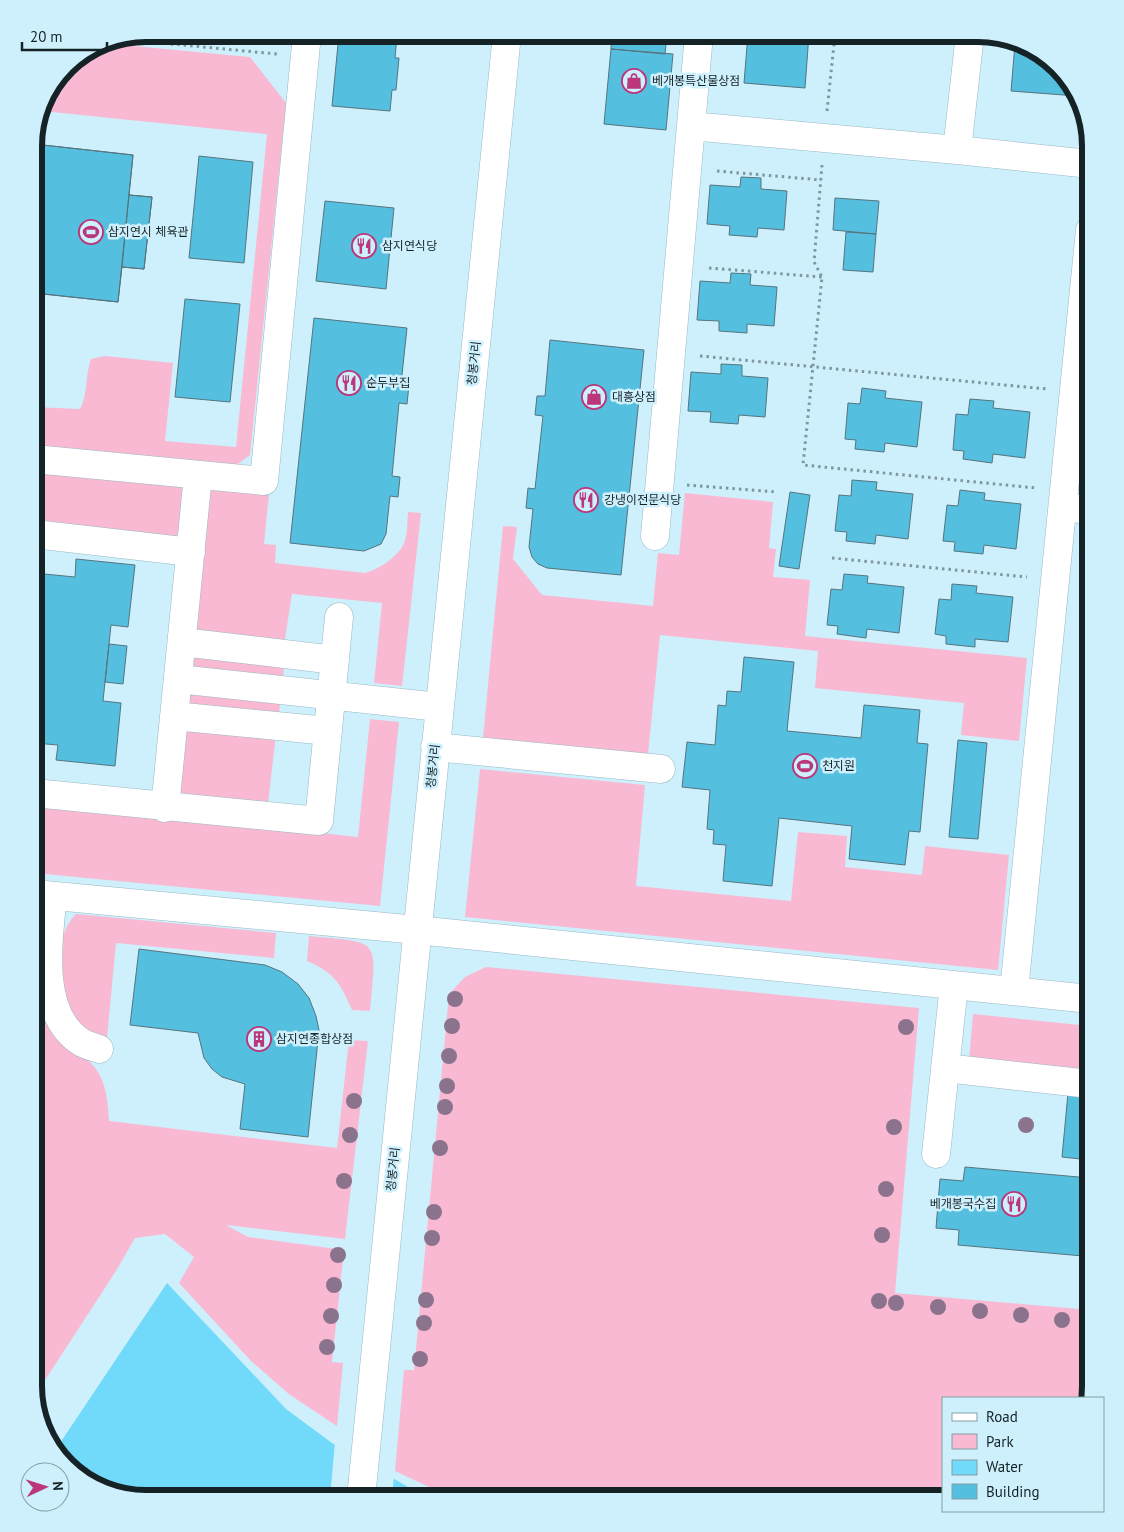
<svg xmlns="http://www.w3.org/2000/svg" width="1124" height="1532" font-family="'PT Sans','Noto Sans KR',sans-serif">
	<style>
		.green { fill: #fab9d2 }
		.water { fill: #71d9fa }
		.pier { fill: #cef0fc }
		.building { fill: #55bfdf; stroke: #55747e }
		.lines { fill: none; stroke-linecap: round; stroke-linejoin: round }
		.minor-casing { stroke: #98b8c4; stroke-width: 29 }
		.path { stroke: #7e979f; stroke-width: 3; stroke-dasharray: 2.5 4; stroke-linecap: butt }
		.minor { stroke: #fff; stroke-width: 28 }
		.tree { fill: #8b738d }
		.labels { text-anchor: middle; stroke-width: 5; stroke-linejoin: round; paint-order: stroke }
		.poi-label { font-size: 12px; fill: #152226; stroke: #cef0fc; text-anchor: start }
		.street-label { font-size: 12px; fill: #152226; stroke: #cef0fc }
		.rim { fill: none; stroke: #152226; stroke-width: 6 }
	</style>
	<rect width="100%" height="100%" fill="#cef0fc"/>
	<path class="green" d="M146 34H256V38L244 37 243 44 140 35Z
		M102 43 250 57 286 103 250 455 234 467 34 448V407L80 409C88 395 85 375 91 359L105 356 173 363 165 441 236 447 267 134 42 111 45 96 72 62Z
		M34 470 181 487C188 499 185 525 176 536L163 537 34 522Z
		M211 488 269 494 264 544 276 545 275 563 364 573C377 571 399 556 404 543 408 534 407 521 408 512L421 513 402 686 374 683 382 603 292 594 284 645 199 636 196 627Z
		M685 493 773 502 769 548 776 549 773 577 810 580 805 636 1027 658 1019 741 961 735 964 703 815 688 818 651 660 635 648 754 483 738 503 526 517 527 513 559 542 595 653 606 658 553 679 555Z
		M193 654 284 664 283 679 191 669Z
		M189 693 280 703 279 717 187 707Z
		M370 719 399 722 380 906 34 873V802L358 837Z
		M185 731 276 735 268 803 186 796 181 793 179 787Z
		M480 769 645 785 636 886 791 901 798 832 847 836 845 867 922 875 925 846 1009 855 998 970 465 917Z
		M1090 833V948L1079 947Z
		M76 914 276 933 274 958 116 943 107 1038H98L79 1030C75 1020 68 1009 65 998 56 972 56 934 76 914Z
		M34 919 78 1052C105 1071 107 1090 109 1121L337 1148 349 1040 368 1041 345 1239 226 1225 248 1237 344 1250 332 1362 343 1363 337 1426 290 1395 251 1361 179 1283 194 1257 165 1234 135 1238 116 1271 36 1394 34 1386Z
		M309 936C383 943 376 938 370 1011L352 1010C340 983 335 973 307 961Z
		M486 967 919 1008 895 1293 1090 1310V1386L1087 1398H943V1498H467L446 1495 395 1471 404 1370H414L449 994 465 977Z
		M973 1014 1090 1026V1075L969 1061Z"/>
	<path class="water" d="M167 1283 286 1409 332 1443 427 1498H139L90 1483 56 1449Z"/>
	<path class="pier" d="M335 1442 394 1475 392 1498H330Z"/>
	<path class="building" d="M339 34 397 36 395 58H399L396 90H392L390 111 332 106Z
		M370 34H397V36Z
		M612 34H667L665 54 611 49Z
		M748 34H809L805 88 744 83Z
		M1015 44 1034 49 1075 90 1077 96 1011 91Z
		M611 49 673 54 666 130 604 124Z
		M34 144 133 155 118 302 34 293Z
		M34 144 133 155 129 195 152 197 144 269 122 267 118 302 34 293Z
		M199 156 253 162 244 263 189 258Z
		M741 177 761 178V189L787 191 784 230 758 228 757 237 729 235 730 226 707 224 710 185 740 187Z
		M129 195 152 197 144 269 122 267Z
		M835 198 879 201 876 234 833 230Z
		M325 201 394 208 386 289 316 281Z
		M846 232 876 234 873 272 843 270Z
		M731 273 751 274 750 285 777 287 774 326 747 324V333L719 331V321L697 320 700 281 730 283Z
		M185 299 240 304 230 402 175 397Z
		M314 318 407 328 401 384 409 385 407 404 399 403 392 476 400 477 398 497 390 496 386 534 381 544 364 551 290 543Z
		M550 340 644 350 621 575 547 568 538 564 532 557 529 547 533 509 526 508 528 488 535 489 543 416 535 415 537 396H545Z
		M721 364 742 365V376L768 378 765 417 739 415 738 424 710 422 711 412 688 411 691 372 721 374Z
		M862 388 886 391 885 398 922 402 917 447 885 443 884 452 855 449 856 440 845 439 848 403 860 404Z
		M970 399 994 401 993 408 1030 412 1025 458 993 454 992 463 963 459 964 451 953 450 956 414 968 415Z
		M852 480 877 482 876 490 913 494 908 539 876 535 875 544 846 541 847 532 835 531 839 495 851 496Z
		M960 490 985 493 984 500 1021 504 1016 549 984 545 983 554 954 551 955 542 943 541 947 505 958 506Z
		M790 492 810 495 799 569 779 566Z
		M76 559 135 565 128 627 111 625 103 701 121 703 115 766 56 760 58 745 34 743V573L75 577Z
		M844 574 868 576 867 583 904 587 899 633 867 629 866 638 837 634 838 626 827 625 831 589 842 590Z
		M952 584 977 586 976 593 1013 597 1008 642 975 639V647L946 644V636L935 634 939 599 951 600Z
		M109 644 127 646 123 684 105 682Z
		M744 657 794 662 787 731 861 738 864 705 920 710 917 743 928 744 920 832 909 831 905 865 849 859 852 826 779 818 772 886 723 881 726 845 713 844 714 830 707 829 710 790 682 787 687 742 715 745 718 705 726 706 727 691 741 692Z
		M958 740 987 743 978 839 949 837Z
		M139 949 265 965 282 972 298 984 309 998 316 1016 319 1030 308 1137 240 1129 245 1084 222 1077 212 1069 204 1058 198 1033 130 1025Z
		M1068 1093 1090 1095V1160L1062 1157Z
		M965 1167 1090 1178V1172V1246H1084L1083 1256 958 1245 959 1230 936 1228 940 1179 963 1181Z"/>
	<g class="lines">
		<defs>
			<path id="minor" d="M691 126 957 150 1090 164
				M957 150 970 34
				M34 459 264 481 307 34
				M1063 507 1090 510
				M34 534 191 552
				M655 536 699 34
				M182 642 335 660
				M178 679 439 707
				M174 716 328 731
				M435 747 661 769
				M34 793 319 821 339 617
				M165 808 198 475
				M34 894 417 930 1090 999
				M53 896C48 939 37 1014 81 1042 86 1045 93 1047 99 1049
				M1014 991 1090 230
				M945 1068 1090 1084
				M936 1154 954 985
				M361 1498 507 34"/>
		</defs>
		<use href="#minor" class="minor-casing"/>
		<path class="path" d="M119 39 277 54
			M827 111 835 35
			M822 165 814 262 822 277 803 465 1036 488
			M717 171 821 180
			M709 268 822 277
			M700 356 1047 389
			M687 485 776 492
			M832 558 1027 577"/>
		<use href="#minor" class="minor"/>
	</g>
	<g class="tree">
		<circle cx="455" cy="999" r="8"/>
		<circle cx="452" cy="1026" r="8"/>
		<circle cx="906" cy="1027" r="8"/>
		<circle cx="449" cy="1056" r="8"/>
		<circle cx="447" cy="1086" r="8"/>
		<circle cx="354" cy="1101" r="8"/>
		<circle cx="445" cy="1107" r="8"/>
		<circle cx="1026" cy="1125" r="8"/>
		<circle cx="894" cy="1127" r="8"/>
		<circle cx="350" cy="1135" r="8"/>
		<circle cx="440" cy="1148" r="8"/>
		<circle cx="344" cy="1181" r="8"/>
		<circle cx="886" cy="1189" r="8"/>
		<circle cx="434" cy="1212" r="8"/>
		<circle cx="882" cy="1235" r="8"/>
		<circle cx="432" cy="1238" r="8"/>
		<circle cx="338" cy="1255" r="8"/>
		<circle cx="334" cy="1285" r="8"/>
		<circle cx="426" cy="1300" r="8"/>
		<circle cx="879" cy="1301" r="8"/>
		<circle cx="896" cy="1303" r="8"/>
		<circle cx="938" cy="1307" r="8"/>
		<circle cx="980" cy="1311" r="8"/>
		<circle cx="1021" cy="1315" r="8"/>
		<circle cx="331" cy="1316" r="8"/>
		<circle cx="1062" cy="1320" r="8"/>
		<circle cx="424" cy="1323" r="8"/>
		<circle cx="327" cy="1347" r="8"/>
		<circle cx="420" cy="1359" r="8"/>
	</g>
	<defs>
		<symbol id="shop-ring" viewBox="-11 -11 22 22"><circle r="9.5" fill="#cef0fc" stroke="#bb367a" stroke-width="1.5"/><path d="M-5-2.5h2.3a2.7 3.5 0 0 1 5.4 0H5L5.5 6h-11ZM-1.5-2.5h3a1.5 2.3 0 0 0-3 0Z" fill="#bb367a"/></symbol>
		<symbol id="stadium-ring" viewBox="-11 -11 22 22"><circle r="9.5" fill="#cef0fc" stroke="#bb367a" stroke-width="1.5"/><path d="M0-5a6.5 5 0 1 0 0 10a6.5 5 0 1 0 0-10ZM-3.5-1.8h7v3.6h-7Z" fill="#bb367a"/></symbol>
		<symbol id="restaurant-ring" viewBox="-11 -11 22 22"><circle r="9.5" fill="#cef0fc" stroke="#bb367a" stroke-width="1.5"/><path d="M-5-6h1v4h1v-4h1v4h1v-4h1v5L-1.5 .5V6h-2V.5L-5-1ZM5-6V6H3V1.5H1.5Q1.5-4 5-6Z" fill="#bb367a"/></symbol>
		<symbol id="building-ring" viewBox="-11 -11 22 22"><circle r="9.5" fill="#cef0fc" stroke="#bb367a" stroke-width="1.5"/><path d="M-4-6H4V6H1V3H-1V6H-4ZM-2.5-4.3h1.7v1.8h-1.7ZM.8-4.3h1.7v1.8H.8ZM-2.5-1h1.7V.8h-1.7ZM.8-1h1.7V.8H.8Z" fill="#bb367a"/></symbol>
	</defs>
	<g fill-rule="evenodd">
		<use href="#shop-ring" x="620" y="67" width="28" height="28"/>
		<use href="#stadium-ring" x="77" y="218" width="28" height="28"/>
		<use href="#restaurant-ring" x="350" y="232" width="28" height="28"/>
		<use href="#restaurant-ring" x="335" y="369" width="28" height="28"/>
		<use href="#shop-ring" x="580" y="383" width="28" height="28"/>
		<use href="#restaurant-ring" x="572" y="486" width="28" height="28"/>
		<use href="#stadium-ring" x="791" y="752" width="28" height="28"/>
		<use href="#building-ring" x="245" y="1025" width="28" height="28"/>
		<use href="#restaurant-ring" x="1000" y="1190" width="28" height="28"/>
	</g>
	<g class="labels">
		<g class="poi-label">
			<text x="652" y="85">베개봉특산물상점</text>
			<text x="108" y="236">삼지연시 체육관</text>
			<text x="382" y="250">삼지연식당</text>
			<text x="366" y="387">순두부집</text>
			<text x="612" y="401">대흥상점</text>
			<text x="604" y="504">강냉이전문식당</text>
			<text x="822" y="770">천지원</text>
			<text x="276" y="1043">삼지연종합상점</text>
			<text x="996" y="1208" text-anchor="end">베개봉국수집</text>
		</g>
		<g class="street-label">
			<text transform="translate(474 363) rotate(-84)" y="4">청봉거리</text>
			<text transform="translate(433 766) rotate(-84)" y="4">청봉거리</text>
			<text transform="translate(393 1169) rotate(-84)" y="4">청봉거리</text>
		</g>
	</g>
	<path d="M0 0H1124V1532H0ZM146 42H978A104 104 0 0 1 1082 146V1386A104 104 0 0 1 978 1490H146A104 104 0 0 1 42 1386V146A104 104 0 0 1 146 42Z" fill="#cef0fc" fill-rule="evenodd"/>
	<path class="rim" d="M146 42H978A104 104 0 0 1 1082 146V1386A104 104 0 0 1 978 1490H146A104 104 0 0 1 42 1386V146A104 104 0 0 1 146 42Z"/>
	<rect x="942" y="1397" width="162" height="115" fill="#cef0fc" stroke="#849ea6"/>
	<rect x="952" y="1413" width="25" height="8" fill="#ffffff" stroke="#849ea6"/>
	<text x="986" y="1422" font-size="15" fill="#152226">Road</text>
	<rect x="952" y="1434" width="25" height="15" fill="#fab9d2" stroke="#849ea6"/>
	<text x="986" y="1447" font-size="15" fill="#152226">Park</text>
	<rect x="952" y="1460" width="25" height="15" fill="#71d9fa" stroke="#849ea6"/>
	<text x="986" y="1472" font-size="15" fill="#152226">Water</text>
	<rect x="952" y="1484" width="25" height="15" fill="#55bfdf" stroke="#849ea6"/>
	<text x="986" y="1497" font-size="15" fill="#152226">Building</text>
	<g transform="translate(45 1487) rotate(86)"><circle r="24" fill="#cef0fc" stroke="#849ea6"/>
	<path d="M0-4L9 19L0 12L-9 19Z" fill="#bb367a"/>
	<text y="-8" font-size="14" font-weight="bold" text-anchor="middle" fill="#152226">N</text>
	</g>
	<path d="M22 42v8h85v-8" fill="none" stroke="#152226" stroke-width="2.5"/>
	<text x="30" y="42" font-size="15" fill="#152226" stroke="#cef0fc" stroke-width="4" paint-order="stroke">20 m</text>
</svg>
